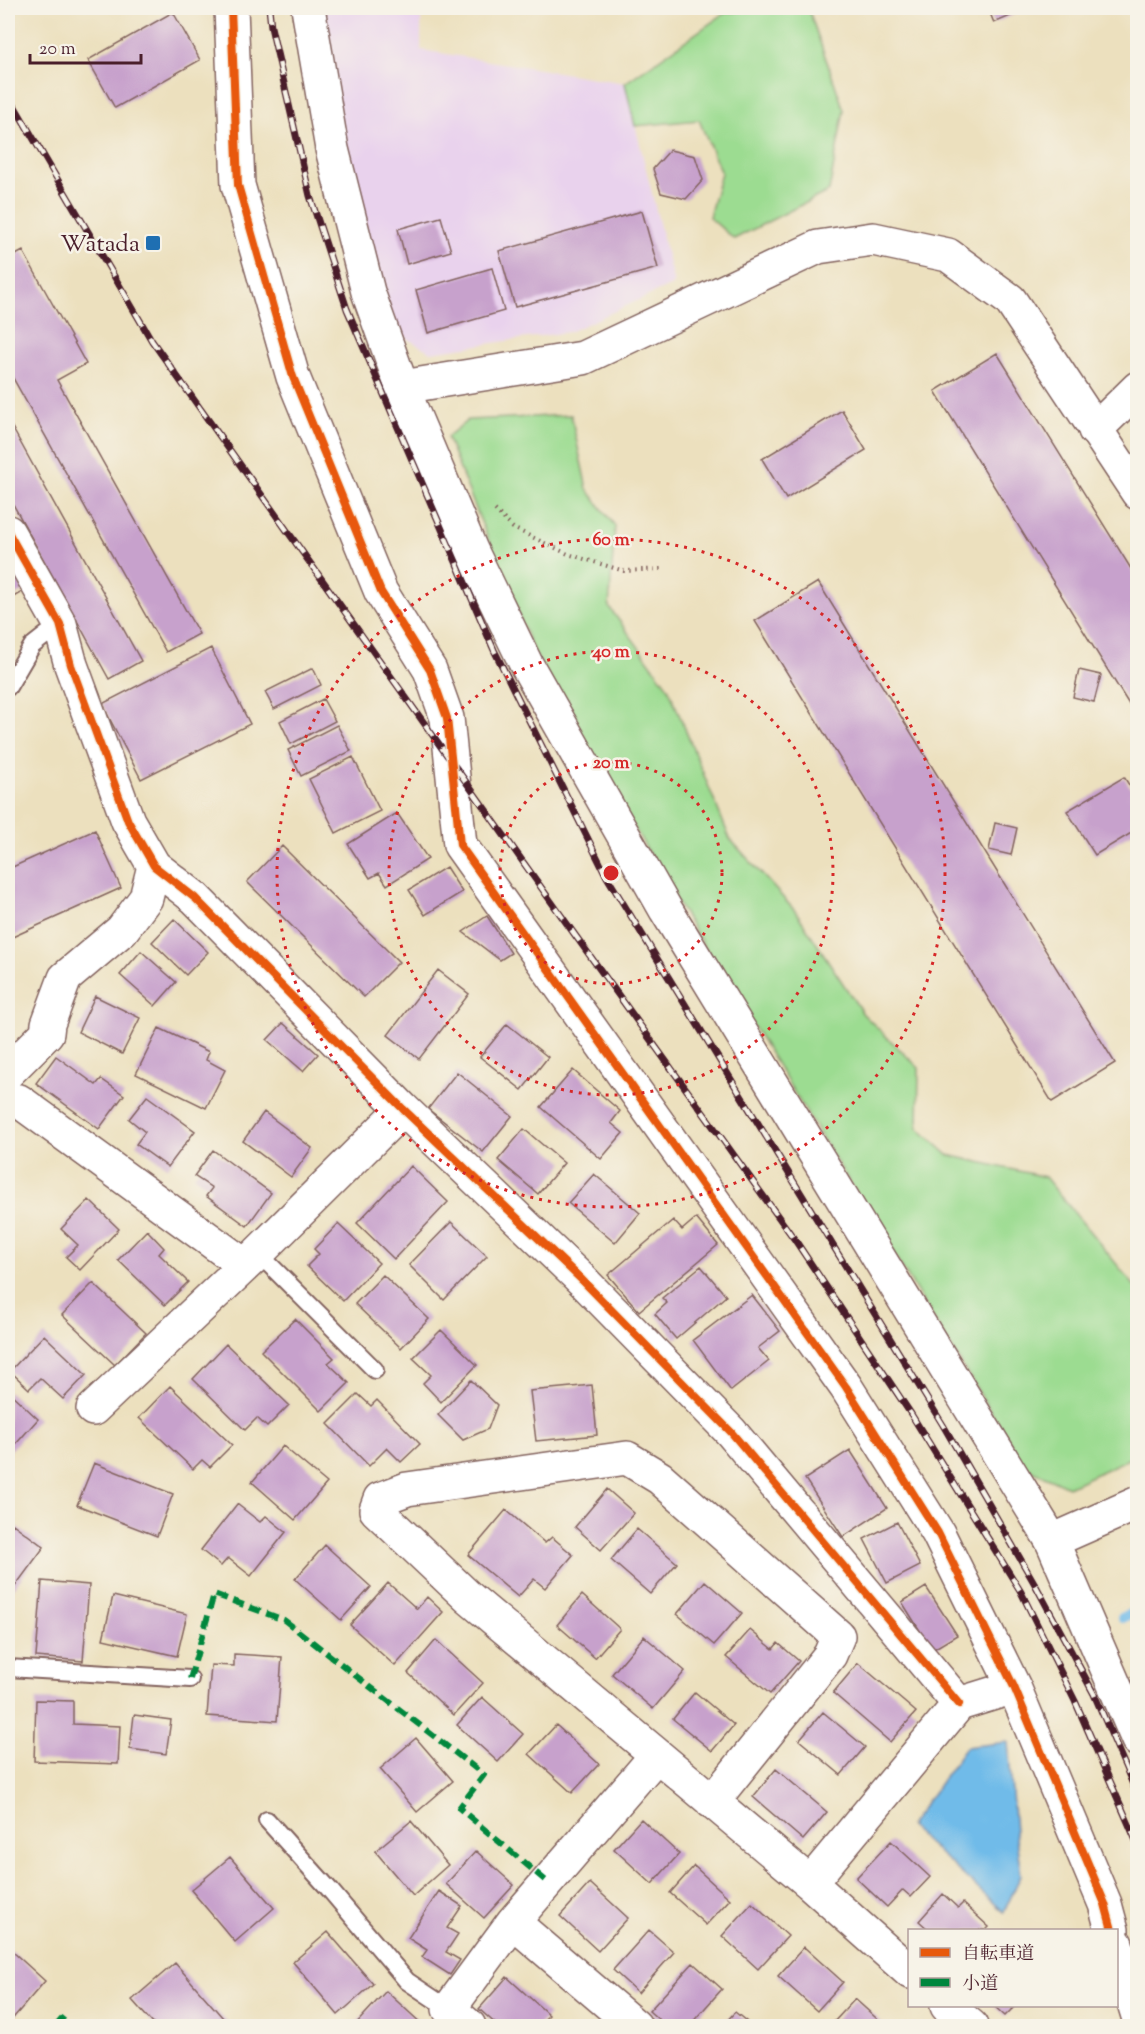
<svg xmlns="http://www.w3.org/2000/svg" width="1145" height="2034" font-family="'Sorts Mill Goudy','Noto Serif JP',serif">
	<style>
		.built { fill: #e9d2ed }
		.green { fill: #9cdc91; stroke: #737e5e; stroke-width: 1.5 }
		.water { fill: #6fbbe9; stroke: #5c6d8a; stroke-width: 1.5 }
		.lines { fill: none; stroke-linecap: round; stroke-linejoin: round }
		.stream { stroke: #6fbbe9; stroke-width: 10 }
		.building { fill: #c7a1cc }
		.service-casing { stroke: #83635e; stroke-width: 20 }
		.minor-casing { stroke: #83635e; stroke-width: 36 }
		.tertiary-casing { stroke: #83635e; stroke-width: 36 }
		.path { stroke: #83635e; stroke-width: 4; stroke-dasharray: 1.5 4.5; stroke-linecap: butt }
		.service { stroke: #fff; stroke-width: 16 }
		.minor { stroke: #fff; stroke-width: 33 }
		.tertiary { stroke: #fff; stroke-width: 33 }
		.rail-casing { stroke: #4a1f2b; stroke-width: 7 }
		.rail { stroke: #f7f3e8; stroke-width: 4.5; stroke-dasharray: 14; stroke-linecap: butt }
		.quiet { stroke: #00873e; stroke-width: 6; stroke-dasharray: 12 6; stroke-linecap: butt }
		.cycleway-casing { stroke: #f7f3e8; stroke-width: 11 }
		.cycleway { stroke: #e8590c; stroke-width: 8 }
		.ring { fill: none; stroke: #d62828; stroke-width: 3; stroke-dasharray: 3 6 }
		.poi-dot { fill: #1f6fb2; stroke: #f7f3e8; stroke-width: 2 }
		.labels { text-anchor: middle; stroke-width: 5; stroke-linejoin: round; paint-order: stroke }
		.poi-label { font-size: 24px; fill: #4a1f2b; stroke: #f7f3e8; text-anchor: end }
		.centre { fill: #d62828; stroke: #f7f3e8; stroke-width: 3 }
		.ring-label { font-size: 18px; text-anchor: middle; font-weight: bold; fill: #d62828; stroke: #f7f3e8; stroke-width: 5; stroke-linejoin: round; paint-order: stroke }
	</style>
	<rect width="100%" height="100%" fill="#f7f3e8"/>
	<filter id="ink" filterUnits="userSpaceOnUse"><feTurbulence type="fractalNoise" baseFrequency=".0167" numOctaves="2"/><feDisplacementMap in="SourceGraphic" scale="12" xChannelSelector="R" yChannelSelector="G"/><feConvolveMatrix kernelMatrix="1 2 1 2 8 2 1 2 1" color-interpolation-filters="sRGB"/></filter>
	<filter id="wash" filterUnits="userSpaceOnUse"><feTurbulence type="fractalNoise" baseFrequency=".008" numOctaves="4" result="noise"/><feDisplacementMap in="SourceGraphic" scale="24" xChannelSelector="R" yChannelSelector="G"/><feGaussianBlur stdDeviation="1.35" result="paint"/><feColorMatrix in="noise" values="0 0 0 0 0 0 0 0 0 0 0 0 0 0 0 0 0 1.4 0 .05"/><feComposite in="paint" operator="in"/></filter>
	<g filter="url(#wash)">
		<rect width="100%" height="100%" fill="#ece0be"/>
		<path class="built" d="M324 8H421V50L625 83 674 284 569 332 431 352 393 331 343 147Z"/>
		<path class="green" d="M762 8H808L844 110 829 191 734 239 709 217 721 173 699 120 635 126 625 83 725 13Z
			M571 415 587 489 615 526 609 607 668 687 730 839 796 912 863 1014 919 1068 918 1128 948 1155 1045 1177 1137 1289V1455L1068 1487 1025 1467 681 909 533 651 447 437 468 420Z"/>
		<path class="water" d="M1008 1742 1015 1831 1021 1875 1004 1912 909 1826 966 1747Z"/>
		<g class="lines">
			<path class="stream" d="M1122 1618 1138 1610"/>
		</g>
		<g id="blocks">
			<path class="building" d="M988 8H1029L994 23Z
				M173 12 200 60 115 108 88 60Z
				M670 150 695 156 703 180 686 199 661 193 653 169Z
				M642 211 658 268 515 307 499 251Z
				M441 217 451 251 407 264 398 229Z
				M23 251 86 364 57 380 199 634 166 652 8 369V259Z
				M492 268 504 311 428 333 416 290Z
				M997 353 1138 580V719L935 391Z
				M842 410 866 450 786 499 762 459Z
				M8 420 141 661 109 679 8 495Z
				M8 560 24 591 8 600Z
				M818 582 1115 1063 1052 1102 755 621Z
				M211 648 250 724 141 779 102 704Z
				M313 668 321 685 274 709 265 692Z
				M1079 670 1101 675 1094 702 1073 697Z
				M323 699 335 721 291 744 280 721Z
				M337 725 351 751 301 776 288 750Z
				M353 757 380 811 336 833 309 779Z
				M1124 777 1138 799V829L1095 855 1067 811Z
				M397 813 428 859 387 885 379 873 370 878 348 844Z
				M995 823 1017 828 1011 855 989 850Z
				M95 830 121 888 8 939V869Z
				M282 846 399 962 364 997 247 882Z
				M446 867 462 892 425 915 409 890Z
				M487 916 511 953 500 960 463 932Z
				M174 919 208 952 186 975 152 942Z
				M141 951 176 982 155 1006 120 975Z
				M438 970 469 994 419 1059 388 1035Z
				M95 996 140 1018 122 1054 78 1032Z
				M283 1023 318 1054 303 1071 267 1040Z
				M507 1024 548 1057 522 1090 480 1057Z
				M159 1028 209 1052 206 1060 225 1070 206 1108 136 1074Z
				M56 1056 96 1085 101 1079 124 1095 99 1129 36 1083Z
				M573 1070 620 1111 611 1123 623 1133 601 1159 541 1107Z
				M457 1072 512 1116 483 1152 428 1109Z
				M147 1096 195 1131 168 1167 136 1144 145 1132 129 1119Z
				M264 1112 312 1148 291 1177 243 1141Z
				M524 1129 564 1163 538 1194 498 1160Z
				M213 1150 271 1193 247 1226 206 1196 212 1188 194 1176Z
				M411 1166 448 1202 394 1259 357 1223Z
				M594 1174 640 1213 615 1243 568 1203Z
				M89 1200 119 1229 80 1270 66 1257 78 1245 61 1229Z
				M696 1218 718 1245 639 1311 608 1275 673 1220 682 1230Z
				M451 1222 487 1256 444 1300 409 1265Z
				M338 1224 379 1263 343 1301 307 1266 319 1254 314 1249Z
				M147 1230 164 1248 159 1254 188 1282 165 1305 118 1260Z
				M701 1266 726 1296 676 1339 655 1314 667 1303 662 1298Z
				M383 1275 429 1319 401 1348 355 1304Z
				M93 1283 146 1333 115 1365 62 1315Z
				M752 1295 780 1331 758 1348 769 1361 731 1391 693 1340Z
				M295 1319 334 1358 328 1363 349 1383 321 1411 261 1351Z
				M441 1330 477 1365 441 1402 423 1383 431 1375 413 1358Z
				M44 1335 86 1375 63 1399 40 1378 29 1389 10 1371Z
				M226 1344 289 1405 267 1427 257 1418 245 1430 193 1379Z
				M471 1380 497 1405 488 1429 463 1440 438 1415Z
				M592 1385 597 1435 536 1441 530 1391Z
				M170 1386 232 1445 210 1467 202 1460 193 1469 139 1418Z
				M8 1391 38 1419 8 1453Z
				M358 1394 371 1406 377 1400 420 1444 401 1462 387 1448 369 1466 328 1424Z
				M283 1446 327 1483 295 1520 252 1482Z
				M850 1450 887 1508 843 1537 805 1479Z
				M94 1463 173 1494 157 1536 77 1505Z
				M607 1489 634 1513 601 1550 575 1527Z
				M237 1504 260 1522 266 1516 286 1532 251 1576 228 1558 221 1566 201 1550Z
				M506 1510 545 1543 552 1537 573 1555 545 1588 534 1579 518 1597 468 1555Z
				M897 1522 920 1566 887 1583 864 1539Z
				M13 1524 44 1547 8 1596V1531Z
				M637 1529 677 1563 650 1594 611 1560Z
				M325 1545 371 1587 341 1620 295 1579Z
				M42 1581 89 1585 83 1661 36 1657Z
				M705 1581 742 1613 714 1645 677 1614Z
				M388 1583 417 1609 427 1597 443 1612 395 1666 350 1625Z
				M926 1587 957 1635 932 1650 902 1602Z
				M582 1595 620 1629 595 1658 557 1625Z
				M113 1596 187 1614 177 1656 103 1639Z
				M750 1630 773 1649 778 1643 799 1661 770 1694 726 1657Z
				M644 1636 685 1671 653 1709 612 1674Z
				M436 1640 483 1683 454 1715 408 1673Z
				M234 1654 282 1657 277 1721 207 1716 211 1665 234 1666Z
				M858 1663 916 1712 890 1742 833 1693Z
				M695 1692 734 1725 712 1751 673 1719Z
				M482 1697 523 1734 498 1762 457 1725Z
				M36 1700 73 1701V1724L120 1726 118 1764 34 1761Z
				M823 1712 865 1747 841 1775 799 1740Z
				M134 1715 171 1720 166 1754 130 1749Z
				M556 1725 599 1764 572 1793 529 1754Z
				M416 1738 453 1781 417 1812 380 1769Z
				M776 1769 827 1812 803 1840 753 1797Z
				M641 1819 679 1854 652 1884 614 1849Z
				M411 1821 448 1865 413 1896 375 1851Z
				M891 1841 930 1877 911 1897 903 1890 887 1907 856 1878Z
				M476 1851 514 1885 484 1918 446 1884Z
				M230 1857 274 1908 235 1942 191 1890Z
				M694 1866 730 1899 706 1925 670 1893Z
				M590 1883 628 1918 598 1951 560 1916Z
				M439 1891 462 1906 447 1928 458 1934 446 1952 460 1960 450 1975 422 1957 427 1950 408 1938Z
				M943 1894 958 1908 963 1903 989 1927 986 1930H929L919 1921Z
				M752 1903 788 1936 758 1969 722 1936Z
				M649 1930 674 1952 638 1993 613 1970Z
				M328 1932 373 1984 338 2015 293 1962Z
				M804 1947 843 1982 817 2011 778 1976Z
				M12 1951 45 1981 8 2024V1956Z
				M175 1963 230 2026H155L132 2000Z
				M693 1963 722 1989 689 2026H666L649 2011Z
				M507 1977 549 2015 538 2026H498L479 2009Z
				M386 1991 424 2026H354Z
				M855 1999 885 2026H837L833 2023Z
				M994 2006H1015L1005 2016Z
				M735 2012 752 2026H722Z"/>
		</g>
	</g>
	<g filter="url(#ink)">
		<use href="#blocks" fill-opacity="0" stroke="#83635e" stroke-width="1.5"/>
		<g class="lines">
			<defs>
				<path id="service" d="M8 687 32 646 60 624
					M258 1253 375 1370
					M8 1668 190 1679
					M267 1820 330 1890 407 1981 449 2009"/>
				<path id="minor" d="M231 8 238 185 293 377 381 592 430 670 447 718 460 845 846 1387 938 1533 1014 1687 1105 1904 1112 1930
					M308 8 332 149 368 292 402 387 471 550 526 664 666 910 1052 1541 1138 1740
					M1095 430 1138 388
					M8 532 60 624 71 665 128 821 154 866 195 898 403 1109 582 1280 731 1432 959 1704
					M8 1072 47 1033 48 1024 65 978 122 930 146 898 154 866
					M8 1100 19 1101 244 1265
					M93 1409 258 1253 403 1109
					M712 1802 830 1655 838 1636 660 1478 627 1458 407 1489 380 1499 376 1510 468 1597 810 1883 910 1972
					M810 1883 959 1704 1014 1687
					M513 1922 635 2026
					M1116 1944 1138 2016
					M947 2006 971 2026
					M469 2026 449 2009 513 1922 656 1756"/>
				<path id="tertiary" d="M402 387 583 358 818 247 873 239 948 255 1010 300 1138 493
					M1052 1541 1138 1503"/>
			</defs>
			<use href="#service" class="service-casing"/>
			<use href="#minor" class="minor-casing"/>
			<use href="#tertiary" class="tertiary-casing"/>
			<path class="path" d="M495 510 513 528 568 554 624 571 661 569"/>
			<use href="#service" class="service"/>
			<use href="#minor" class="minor"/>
			<use href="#tertiary" class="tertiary"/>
			<defs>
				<path id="rail" d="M269 8 271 27 310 196 347 309 494 650 607 877 943 1425 1036 1586 1094 1694 1138 1796
					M8 95 152 341 575 935 795 1240 911 1414 1021 1592 1075 1701 1138 1845"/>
			</defs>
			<use href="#rail" class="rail-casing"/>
			<use href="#rail" class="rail"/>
			<path class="quiet" d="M190 1679 214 1594 284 1620 484 1775 459 1808 546 1881
				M56 2026 67 2013"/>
			<defs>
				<path id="cycleway" d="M231 8 238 185 293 377 381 592 430 670 447 718 460 845 846 1387 938 1533 1014 1687 1105 1904 1112 1930
					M8 532 60 624 71 665 128 821 154 866 195 898 403 1109 582 1280 731 1432 959 1704"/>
			</defs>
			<use href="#cycleway" class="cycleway-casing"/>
			<use href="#cycleway" class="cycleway"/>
		</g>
	</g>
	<g class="ring">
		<circle cx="611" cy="873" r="111"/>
		<circle cx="611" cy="873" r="222"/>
		<circle cx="611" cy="873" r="334"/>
	</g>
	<rect class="poi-dot" x="145" y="235" width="16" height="16" rx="3"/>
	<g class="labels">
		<g class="poi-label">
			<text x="140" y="251">Watada</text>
		</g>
	</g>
	<circle cx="611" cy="873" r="9" class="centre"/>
	<g class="ring-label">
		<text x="611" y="545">60 m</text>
		<text x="611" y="657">40 m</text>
		<text x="611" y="768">20 m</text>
	</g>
	<rect width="1145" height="2034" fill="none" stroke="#f7f3e8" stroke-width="30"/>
	<rect x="908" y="1929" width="210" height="78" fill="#f7f3e8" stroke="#b29e9c" stroke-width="1.5"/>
	<rect x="920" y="1948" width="30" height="9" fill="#e8590c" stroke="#b29e9c" stroke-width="1.5"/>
	<text x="962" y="1959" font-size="18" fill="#4a1f2b">自転車道</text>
	<rect x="920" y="1978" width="30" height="9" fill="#00873e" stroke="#b29e9c" stroke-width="1.5"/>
	<text x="962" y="1989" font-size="18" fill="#4a1f2b">小道</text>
	<path d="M30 54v9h111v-9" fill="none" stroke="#4a1f2b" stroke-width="3"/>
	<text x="39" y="54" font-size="18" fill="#4a1f2b" stroke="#f7f3e8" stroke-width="4.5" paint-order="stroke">20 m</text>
</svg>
